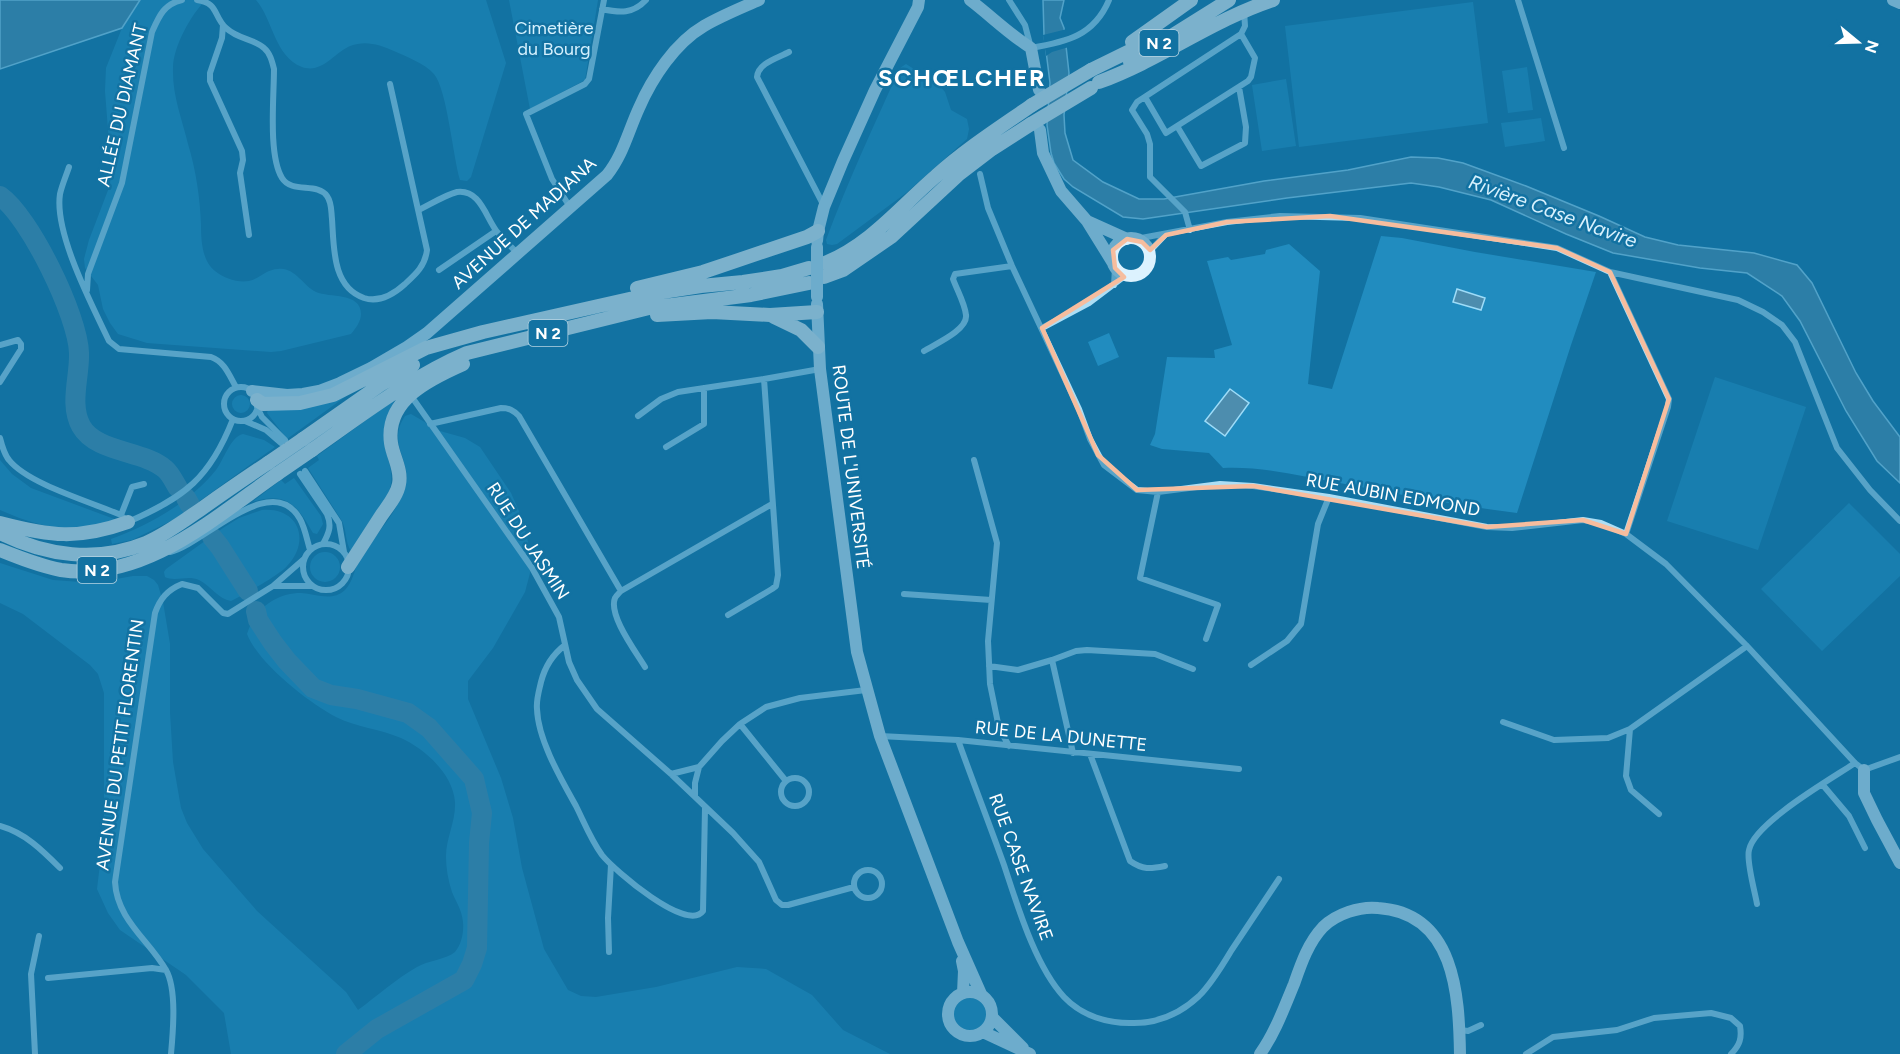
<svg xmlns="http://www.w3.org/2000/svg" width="1900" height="1054" font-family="Figtree,sans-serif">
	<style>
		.green { fill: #218cbf }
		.water { fill: #4d8dae; stroke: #9edcf8; stroke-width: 1.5 }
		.pier { fill: #1272a2 }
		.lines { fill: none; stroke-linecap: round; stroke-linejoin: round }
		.river { stroke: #4d8dae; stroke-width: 20 }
		.street { stroke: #acdef5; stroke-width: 6 }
		.secondary { stroke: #dcf2fe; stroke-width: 12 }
		.primary { stroke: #fafdff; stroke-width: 14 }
		.secondary-bridge { stroke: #dcf2fe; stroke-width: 12 }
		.primary-bridge { stroke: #fafdff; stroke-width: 14 }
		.marked { fill: none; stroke: #f6bd9e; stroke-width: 4.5; stroke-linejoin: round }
		.labels { text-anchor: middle; stroke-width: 5; stroke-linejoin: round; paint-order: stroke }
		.shield { fill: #1272a2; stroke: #b8d5e3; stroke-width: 1.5 }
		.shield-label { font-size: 16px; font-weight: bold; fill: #fff }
		.park-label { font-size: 18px; fill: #d5f1fe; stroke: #1272a2 }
		.street-label { font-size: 18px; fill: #fff; stroke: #1272a2 }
		.water-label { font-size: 20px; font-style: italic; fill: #d8f1fd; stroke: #1272a2 }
		.district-label { font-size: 24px; font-weight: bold; letter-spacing: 1.5px; fill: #fff; stroke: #1272a2 }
	</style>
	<rect width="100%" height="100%" fill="#1272a2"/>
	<path class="green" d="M140 0H206C191 14 173 47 173 68 172 95 182 119 188 144 196 171 200 197 201 225 201 240 202 261 215 271 224 278 237 283 249 281 259 279 267 269 278 269 295 267 303 286 316 292 329 298 361 292 361 314 361 321 356 328 351 334L281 351 271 352 147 343 118 334 110 323 103 309 98 285 85 268 84 259 89 240 110 185 111 168 105 91 106 68 122 28Z
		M256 0H486L506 63 471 177 467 181 460 180C453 157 447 89 434 74 424 63 407 57 394 51 380 45 366 40 350 46 334 53 322 74 302 67 274 56 273 19 256 0Z
		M509 0H598L585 80 530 109Z
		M1473 2 1488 123 1299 147 1285 26Z
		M906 64 939 85 945 92 951 110 967 119 969 129 967 139 906 193 837 244 832 245 827 244 826 240C848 181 874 125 900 68Z
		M1527 67 1533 110 1508 113 1502 71Z
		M1286 79 1296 146 1262 151 1252 85Z
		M1541 118 1545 141 1505 147 1501 123Z
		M1381 236 1402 238 1475 252 1596 272 1571 345 1517 513C1459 506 1402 495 1345 484 1305 477 1264 466 1223 468L1209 453 1162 449 1150 445 1155 434 1167 357 1215 358 1214 350 1232 345 1207 261 1228 257 1231 260 1265 254 1266 250 1289 244 1320 271 1308 384 1332 389Z
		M1109 333 1119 357 1098 366 1088 342Z
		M1715 377 1806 407 1758 550 1667 521Z
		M349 394 287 439 267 413 268 410Z
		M232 404a9 9 0 1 1 18 0a9 9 0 1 1-18 0Z
		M394 400C389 415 382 430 385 446 387 458 393 470 391 483 389 504 363 533 351 551 345 542 347 531 342 521L308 468 319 460 317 456Z
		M411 414 440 431 465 438 480 447 511 493 522 518 529 546 530 573 525 592 493 648 468 681V699L501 778 513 818 522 868 544 949 568 990 581 996 596 997 656 987 737 967 766 969 812 995 843 1030 890 1054H231L224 1013 186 975 120 930 108 913 97 889 104 831V693L98 674 90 665 23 614 0 603V563L53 580 94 583 133 576H147L154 580 158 585 163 602 170 644V713L173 762 181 808 187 823 203 849 257 911 346 992 358 1010C377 996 396 979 417 967 427 961 447 959 455 952 462 944 464 931 463 922 462 910 456 902 452 892 448 880 446 868 446 856 446 838 456 821 455 802 453 774 425 749 401 738 380 729 356 727 336 717 309 703 258 663 247 634 254 610 275 593 301 593 316 594 332 602 345 590 353 582 354 570 359 561 372 538 402 509 406 482 410 458 387 443 405 416Z
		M243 434 264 440 275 447 173 520 132 540 112 544 111 539C150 525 190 502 216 470 224 460 230 437 243 434Z
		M0 460 12 474 31 488 117 520C71 534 43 529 0 510Z
		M294 478 321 516 323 524 317 534 313 533C297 505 287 491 252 502L281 480 285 484Z
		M1849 503 1900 554V576L1822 651 1761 589Z
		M262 510C299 507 311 541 287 566 281 574 242 596 231 601 218 599 211 586 199 580 188 575 175 582 165 577L164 572 166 569 223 528 239 518Z
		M310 567a15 15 0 1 1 30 0a15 15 0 1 1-30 0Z
		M952 1014a18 18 0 1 1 36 0a18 18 0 1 1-36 0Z"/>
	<path class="water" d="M0 0H140L122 28 0 69Z
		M1043 0H1064L1060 18 1064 28 1069 73 1064 115 1065 133 1073 160 1103 182 1139 199H1164L1264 181 1348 170 1411 157 1438 158 1463 163 1526 186 1599 216 1645 237 1678 245 1754 253 1797 265 1812 283 1856 373 1873 401 1900 437V483L1877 461 1846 411 1800 321 1782 296 1747 273 1700 268 1613 253 1566 234 1491 200 1439 187 1411 183 1287 198 1143 219 1123 217 1073 187 1064 179 1054 163 1051 153 1047 125 1050 83 1044 35Z
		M1457 289 1485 298 1481 310 1453 302Z
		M1230 389 1249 403 1225 436 1205 421Z"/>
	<path class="pier" d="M1067 29 1069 47 1052 52 1046 56 1043 35Z"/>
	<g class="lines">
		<path class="river" d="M0 196C30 217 78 316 79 353 80 376 69 404 81 426 96 453 143 450 165 469 171 474 174 482 178 488
			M186 498 190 505
			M212 537 220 547 248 591
			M256 611 258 620 273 643 287 661 313 688 331 695 357 699 408 713 429 728 474 779 482 813 479 843 477 948 472 964 464 980 377 1029 346 1054"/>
		<path class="street" d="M197 0C219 3 213 16 226 28 239 40 253 38 264 48 270 53 272 61 274 69 274 97 268 155 282 178 292 194 317 182 327 196 332 203 331 211 332 219 334 247 332 287 364 298 380 303 394 294 405 284 416 274 425 266 427 250L390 84
			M1009 0 1025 25 1031 48C1066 42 1094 36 1109 0
			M1518 0 1564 148
			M602 9C620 13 633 14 646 0
			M223 25 222 38 210 73V81L242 151 243 160 240 173 249 235
			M789 52C778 58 758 63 757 77L824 206
			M1145 97 1166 133 1248 81 1251 77 1255 58 1241 34
			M1177 126 1201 166 1245 143 1246 127 1239 87
			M69 167C66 176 62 185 60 194 54 233 92 305 109 341L119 349 211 357C225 362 229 375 236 387
			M980 174 988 208 1012 266 1079 409 1090 439 1104 465 1137 490 1158 492 1220 484 1253 486 1329 497 1487 527 1512 528 1583 520 1601 523 1626 534 1666 564 1747 646 1855 763 1864 770 1900 757
			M570 207 552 179 526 114 585 84 589 79 604 0
			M419 210C431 204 445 195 457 192 481 189 486 219 498 233 503 240 511 246 517 253
			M1190 230 1185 212 1150 177V144L1147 134 1132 110 1137 102 1241 34 1245 26 1244 11
			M1136 239 1227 222 1280 216 1360 218 1557 248 1610 272 1738 300 1763 312 1782 325 1795 342 1837 448 1870 490 1900 521
			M1149 252 1165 235
			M439 270 496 231
			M1610 272 1669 399 1668 407 1626 534
			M1114 285 1115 268
			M87 290 88 274 122 183 152 32C159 16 164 4 182 0
			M1042 328 1089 303 1126 275
			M0 345 18 340 21 344V349L0 382
			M924 351C935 344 968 330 966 315 965 304 957 290 953 279L955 274 1012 266
			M224 404a17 17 0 1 1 34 0a17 17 0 1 1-34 0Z
			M414 400 532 568 559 617 569 662 577 680 597 709 671 774 733 833 759 862 776 900 782 905H788L854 887
			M257 407 262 417 285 440
			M638 416 661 399 678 392 764 379
			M245 421 266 430 281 443
			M430 424 501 408C509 408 513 410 519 416L621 591
			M0 438C2 446 4 454 9 460 28 484 91 502 121 515L128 522C185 497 210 478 233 419
			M666 447 704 424V388
			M974 460 997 543 988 641 990 684 999 728 1009 746
			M305 471 339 523 344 552
			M300 474 327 514C332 526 329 533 323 544
			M1158 492 1140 578 1218 605 1206 639
			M121 515 132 487 144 484
			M303 567a23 23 0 1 1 46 0a23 23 0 1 1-46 0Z
			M170 552C204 544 272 469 300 519 305 528 307 540 310 550
			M274 586H312
			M904 594 991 600
			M728 615 772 589 776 586 778 575 764 379 820 369
			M565 645C552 655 545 666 541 682 539 691 536 700 537 709 538 740 561 779 576 806 584 822 591 840 602 855 614 870 687 933 703 911L705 808
			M1251 665 1287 641 1301 624 1318 524 1329 497
			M989 666 1018 670 1052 660
			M645 667C636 652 608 615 615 598 616 596 619 593 621 591L772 504
			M1503 722 1554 740 1608 738 1630 729 1747 646
			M740 724 786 781
			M1630 729 1626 776 1631 790 1659 814
			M880 736 958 740 1239 769
			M958 740C973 782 989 823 1004 865 1017 904 1035 966 1064 997 1082 1016 1108 1024 1134 1023 1160 1023 1181 1013 1199 996 1212 983 1222 966 1231 951 1247 927 1263 903 1279 879
			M1073 753 1052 660 1076 651 1087 650 1155 654 1193 669
			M1090 754 1130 861C1143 870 1150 869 1165 866
			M671 774 699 767
			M781 792a14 14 0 1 1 28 0a14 14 0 1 1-28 0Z
			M1822 784 1849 816 1865 848
			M695 796V783L699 767 722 741 740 724 766 707 800 698 866 690
			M0 826C25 833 42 850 60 868
			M854 884a14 14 0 1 1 28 0a14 14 0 1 1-28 0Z
			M1757 904C1755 892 1746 861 1749 850 1754 823 1831 779 1855 763
			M609 952 608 918 611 865
			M48 978 152 968 166 970
			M1460 1030 1468 1031 1481 1025
			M35 1054 31 974 39 936
			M171 1054C173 1032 177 989 166 970 149 940 117 920 115 882L155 613C160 599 167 590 182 584L198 588 223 613 228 614 273 586 304 559
			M1526 1054 1553 1037 1617 1030 1654 1018 1711 1013 1731 1018 1740 1026C1742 1038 1740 1045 1731 1054"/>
		<path class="secondary" d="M970 0C991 16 1009 34 1031 48L1039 90
			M1893 0 1900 3
			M1040 130 1043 153 1061 191 1087 221 1113 263
			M1087 221 1127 239
			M1112 257a19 19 0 1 1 38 0a19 19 0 1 1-38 0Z
			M817 241 818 231 824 207 843 161 875 90 918 7 919 0
			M817 304 820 369 857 652 880 736 958 942 981 994
			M252 391 287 395 303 394 319 391 340 383 371 368 407 347 427 333 607 175C623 155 628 132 639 108 652 78 675 43 704 26 721 16 741 8 759 0
			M1864 770V793L1877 820 1900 863
			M962 961 964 971 963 993
			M948 1014a22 22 0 1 1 44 0a22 22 0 1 1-44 0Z
			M992 1017 1023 1048
			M983 1032 1030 1054
			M1260 1054C1275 1033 1284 1008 1294 984 1301 964 1308 943 1323 927 1336 914 1360 906 1378 908 1455 913 1459 995 1460 1054"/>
		<path class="primary" d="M1132 42 1191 0
			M1130 62 1229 0
			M1091 70 1146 43
			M1099 82C1160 60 1212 20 1273 0
			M825 263C870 245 901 206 936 176 966 149 999 128 1032 105
			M824 277 843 270 891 237 958 175 992 149 1031 124
			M637 288 703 272 807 237 818 231
			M657 315 712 312 770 315 817 312
			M774 317 801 330 818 347
			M257 400 263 404 300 403 333 395 426 348 483 332 656 293 701 286 743 282 782 276 809 268
			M303 439 380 385 413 365
			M312 450C362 415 411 377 467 353L649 308 751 295 809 283
			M0 523C50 536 78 540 128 522
			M0 533C46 556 97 563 146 543 167 534 185 520 204 507 225 492 247 477 268 463
			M0 550C20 558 40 566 61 570 143 582 214 518 277 474
			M348 567C359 550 370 533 381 516 387 507 397 496 399 484 402 470 393 457 391 443 385 400 429 379 463 364"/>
		<path class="secondary-bridge" d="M817 297V247"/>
		<path class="primary-bridge" d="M1032 105 1091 70
			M1031 124 1091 88
			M268 463 303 439
			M277 474 312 450"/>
	</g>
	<path d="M0 0H1900V1054H0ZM1330 216 1557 248 1610 272 1669 399 1626 534 1583 520 1487 527 1253 486 1137 490 1098 455 1042 328 1124 277 1115 268 1113 250 1127 239 1142 242 1150 250 1166 235 1227 222Z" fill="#1272a2" fill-opacity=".55" fill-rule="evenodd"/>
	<path class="marked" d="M1330 216 1557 248 1610 272 1669 399 1626 534 1583 520 1487 527 1253 486 1137 490 1098 455 1042 328 1124 277 1115 268 1113 250 1127 239 1142 242 1150 250 1166 235 1227 222Z"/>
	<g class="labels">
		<g class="shield">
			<rect x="1139.5" y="30" width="39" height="26" rx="4.5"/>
			<rect x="528.5" y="320" width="39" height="26" rx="4.5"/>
			<rect x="77.5" y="557" width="39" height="26" rx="4.5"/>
		</g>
		<g class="shield-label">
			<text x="1159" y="49">N 2</text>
			<text x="548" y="339">N 2</text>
			<text x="97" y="576">N 2</text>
		</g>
		<g class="park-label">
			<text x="554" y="34">Cimetière<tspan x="554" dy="21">du Bourg</tspan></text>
		</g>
		<g class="street-label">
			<text transform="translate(122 105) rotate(-77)" y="6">ALLÉE DU DIAMANT</text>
			<text transform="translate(524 223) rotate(-42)" y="6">AVENUE DE MADIANA</text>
			<text transform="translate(851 467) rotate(83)" y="6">ROUTE DE L'UNIVERSITÉ</text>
			<text transform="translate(1393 495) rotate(10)" y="6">RUE AUBIN EDMOND</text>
			<text transform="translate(528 541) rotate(57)" y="6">RUE DU JASMIN</text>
			<text transform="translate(1061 736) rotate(6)" y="6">RUE DE LA DUNETTE</text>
			<text transform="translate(120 745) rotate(-82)" y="6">AVENUE DU PETIT FLORENTIN</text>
			<text transform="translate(1021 867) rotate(70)" y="6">RUE CASE NAVIRE</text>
		</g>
		<g class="water-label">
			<text transform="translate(1553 211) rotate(20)" y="7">Rivière Case Navire</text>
		</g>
		<g class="district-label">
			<text x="962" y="86">SCHŒLCHER</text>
		</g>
	</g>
	<g transform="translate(1858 42) rotate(109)" stroke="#1272a2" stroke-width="4.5" paint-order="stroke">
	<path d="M0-4.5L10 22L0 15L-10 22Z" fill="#ffffff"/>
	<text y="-9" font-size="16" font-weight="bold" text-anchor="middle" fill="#ffffff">N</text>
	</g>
</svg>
